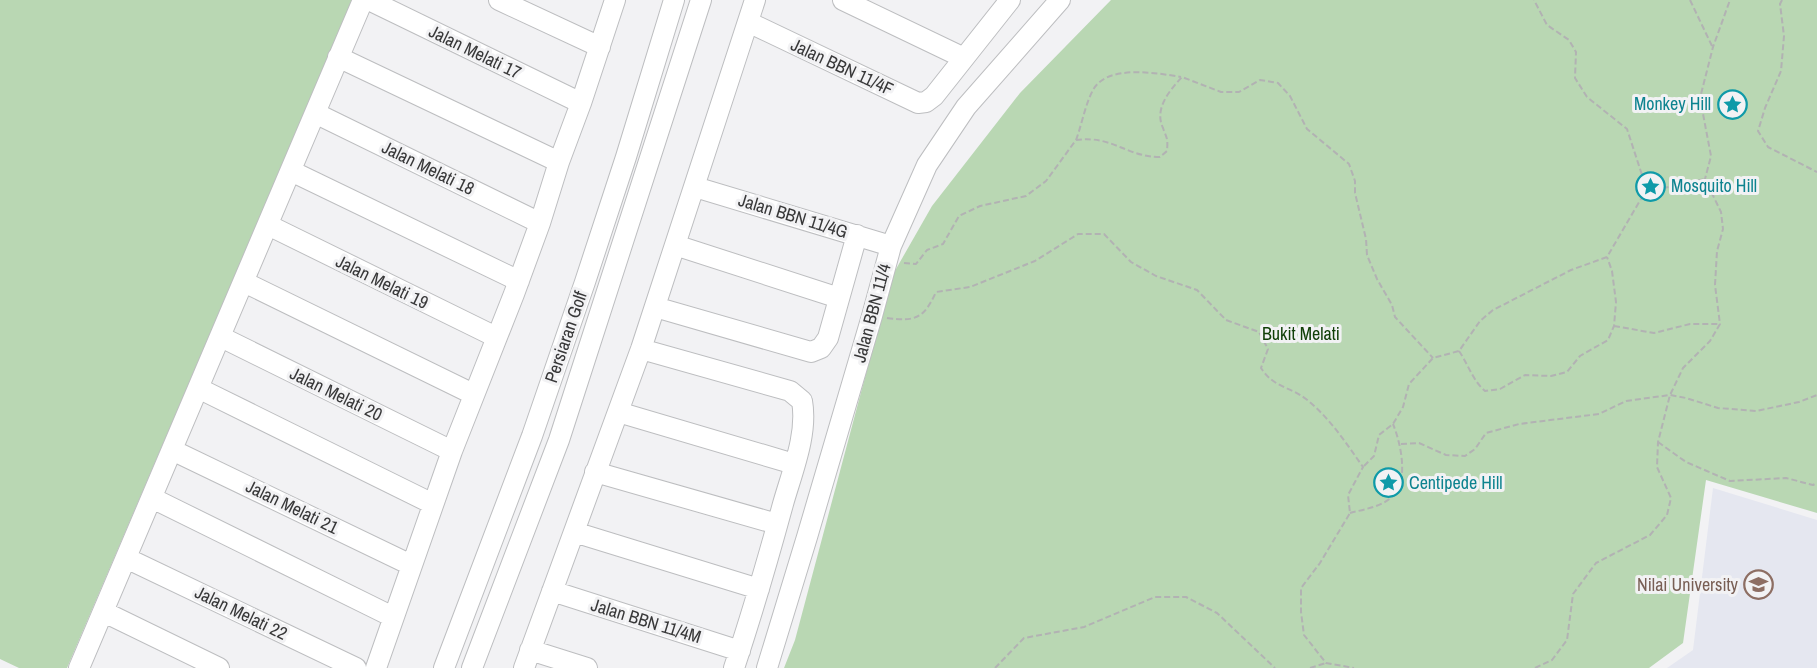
<svg xmlns="http://www.w3.org/2000/svg" width="1817" height="668" font-family="'Archivo Narrow',sans-serif">
	<style>
		.built { fill: #e5e7f0 }
		.green { fill: #b9d7b3 }
		.lines { fill: none; stroke-linecap: round; stroke-linejoin: round }
		.minor-casing { stroke: #bdbec0; stroke-width: 22 }
		.path { stroke: #b2b2b3; stroke-width: 2; stroke-dasharray: 6 3; stroke-linecap: butt }
		.minor { stroke: #fff; stroke-width: 20 }
		.labels { text-anchor: middle; stroke-width: 6; stroke-linejoin: round; paint-order: stroke }
		.street-label { font-size: 18px; fill: #383839; stroke: #f2f2f4 }
		.culture-label { font-size: 18px; fill: #0d838f; stroke: #f2f2f4; text-anchor: start }
		.park-label { font-size: 18px; fill: #114008; stroke: #f2f2f4 }
		.education-label { font-size: 18px; fill: #785e54; stroke: #f2f2f4; text-anchor: end }
	</style>
	<rect width="100%" height="100%" fill="#f2f2f4"/>
	<path class="built" d="M1713 488 1817 520V668H1667L1693 650Z"/>
	<path class="green" d="M0 0H353L67 668H19L0 659Z
		M1111 0H1817V513L1706 480 1683 643 1649 668H784L795 640 892 276 932 206 1020 93Z"/>
	<g class="lines">
		<defs>
			<path id="minor" d="M369 0 581 103
				M499 0 600 47
				M843 0 964 58
				M748 22 918 103 926 102 934 96 1010 0
				M338 57 559 162
				M315 113 540 223
				M291 171 519 281
				M695 187 891 246
				M268 225 496 337
				M675 245 839 298
				M244 282 473 394
				M655 307 811 352 821 348 828 338 857 235
				M221 337 452 451
				M641 349 790 391 802 401C808 434 792 472 783 504 768 559 752 614 734 668
				M198 388 433 504
				M618 412 794 464
				M172 450 411 565
				M595 472 777 524
				M152 498 393 617
				M574 532 759 589
				M126 558 356 668
				M552 591 740 651
				M104 612 219 668
				M530 650 587 668
				M79 668 363 0
				M376 668 452 451 514 294 540 223 559 162 581 103 615 0
				M444 668 532 436 585 282 626 157 674 0
				M472 668 559 440 701 0
				M524 668 641 349 755 0
				M767 668 807 537 872 316 891 246 927 165 966 107 1060 0"/>
		</defs>
		<use href="#minor" class="minor-casing"/>
		<path class="path" d="M1690 0 1712 46
			M1782 0 1780 4 1784 36 1781 71 1765 108 1758 131 1768 147 1817 172
			M1076 140C1082 124 1085 105 1093 90 1107 64 1157 73 1181 77
			M1645 192 1705 179
			M904 263 916 264 927 250 943 244 959 216 980 206 1026 196 1046 181 1076 140C1113 135 1126 157 1160 157L1167 151C1168 138 1167 139 1163 128 1154 109 1169 91 1182 77L1221 92H1239L1260 80 1278 83 1290 96 1307 129 1349 164 1355 181V193L1366 239 1367 255 1377 279 1392 305 1395 317 1433 358
			M887 318C916 322 924 318 936 292L970 287 1035 261 1078 234H1104L1131 262 1156 276 1197 290 1226 320 1259 332 1268 349 1261 368C1274 388 1289 386 1306 399 1330 418 1346 443 1363 467L1348 495 1350 513 1320 563 1301 588V612L1304 635 1326 663 1354 668
			M1614 326 1654 333 1690 324H1720
			M1459 351C1468 364 1473 381 1485 391L1500 389 1525 375 1551 376 1567 372 1580 356 1608 340 1614 326 1616 302 1612 271 1607 257
			M1658 442 1686 462 1730 481 1786 478 1813 485 1817 483
			M1401 444 1419 443 1446 455 1465 456 1475 449 1486 433 1519 424 1599 414 1626 401 1670 395 1686 398 1718 408 1756 411 1799 402 1817 395
			M1364 466 1374 456 1379 435 1393 424 1403 407 1409 384 1433 358 1459 351 1480 321 1493 310 1571 270 1607 257 1645 192 1642 175 1627 129 1587 97 1575 78 1576 52 1569 40 1547 25 1534 0
			M1350 513C1365 509 1387 506 1396 492 1408 475 1400 441 1393 424
			M995 668 1024 638 1084 627 1155 597H1186L1217 613 1275 668
			M1310 668 1326 663
			M1535 668 1552 660 1567 640 1573 594 1596 563 1650 535 1667 515 1671 498 1657 467 1658 442 1670 395 1683 368 1710 341 1720 324 1715 285 1717 251 1723 229 1721 212 1705 179 1711 156 1700 98 1713 47 1730 0"/>
		<use href="#minor" class="minor"/>
	</g>
	<defs>
		<symbol id="sight-ring" viewBox="-11 -11 22 22"><circle r="9.5" fill="#f2f2f4" stroke="#0f9aa8" stroke-width="1.5"/><path d="M0-6L1.8-2.2L6-1.7L2.9 1.2L3.7 5.4L0 3.3L-3.7 5.4L-2.9 1.2L-6-1.7L-1.8-2.2Z" fill="#0f9aa8"/></symbol>
		<symbol id="university-ring" viewBox="-11 -11 22 22"><circle r="9.5" fill="#f2f2f4" stroke="#8d6e63" stroke-width="1.5"/><path d="M0-5L7-2L0 1L-7-2ZM-4 1L0 2.5L4 1V4Q0 6-4 4Z" fill="#8d6e63"/></symbol>
	</defs>
	<g fill-rule="evenodd">
		<use href="#sight-ring" x="1716" y="88" width="33" height="33"/>
		<use href="#sight-ring" x="1634" y="170" width="33" height="33"/>
		<use href="#sight-ring" x="1372" y="466" width="33" height="33"/>
		<use href="#university-ring" x="1742" y="568" width="33" height="33"/>
	</g>
	<g class="labels">
		<g class="street-label">
			<text transform="translate(475 52) rotate(26)" y="6">Jalan Melati 17</text>
			<text transform="translate(842 67) rotate(25)" y="6">Jalan BBN 11/4F</text>
			<text transform="translate(428 168) rotate(26)" y="6">Jalan Melati 18</text>
			<text transform="translate(793 216) rotate(17)" y="6">Jalan BBN 11/4G</text>
			<text transform="translate(382 282) rotate(26)" y="6">Jalan Melati 19</text>
			<text transform="translate(872 313) rotate(-75)" y="6">Jalan BBN 11/4</text>
			<text transform="translate(566 337) rotate(-71)" y="6">Persiaran Golf</text>
			<text transform="translate(336 394) rotate(26)" y="6">Jalan Melati 20</text>
			<text transform="translate(292 507) rotate(26)" y="6">Jalan Melati 21</text>
			<text transform="translate(241 613) rotate(26)" y="6">Jalan Melati 22</text>
			<text transform="translate(646 621) rotate(17)" y="6">Jalan BBN 11/4M</text>
		</g>
		<g class="culture-label">
			<text x="1711" y="110" text-anchor="end">Monkey Hill</text>
			<text x="1671" y="192">Mosquito Hill</text>
			<text x="1409" y="489">Centipede Hill</text>
		</g>
		<g class="park-label">
			<text x="1301" y="340">Bukit Melati</text>
		</g>
		<g class="education-label">
			<text x="1738" y="591">Nilai University</text>
		</g>
	</g>
</svg>
